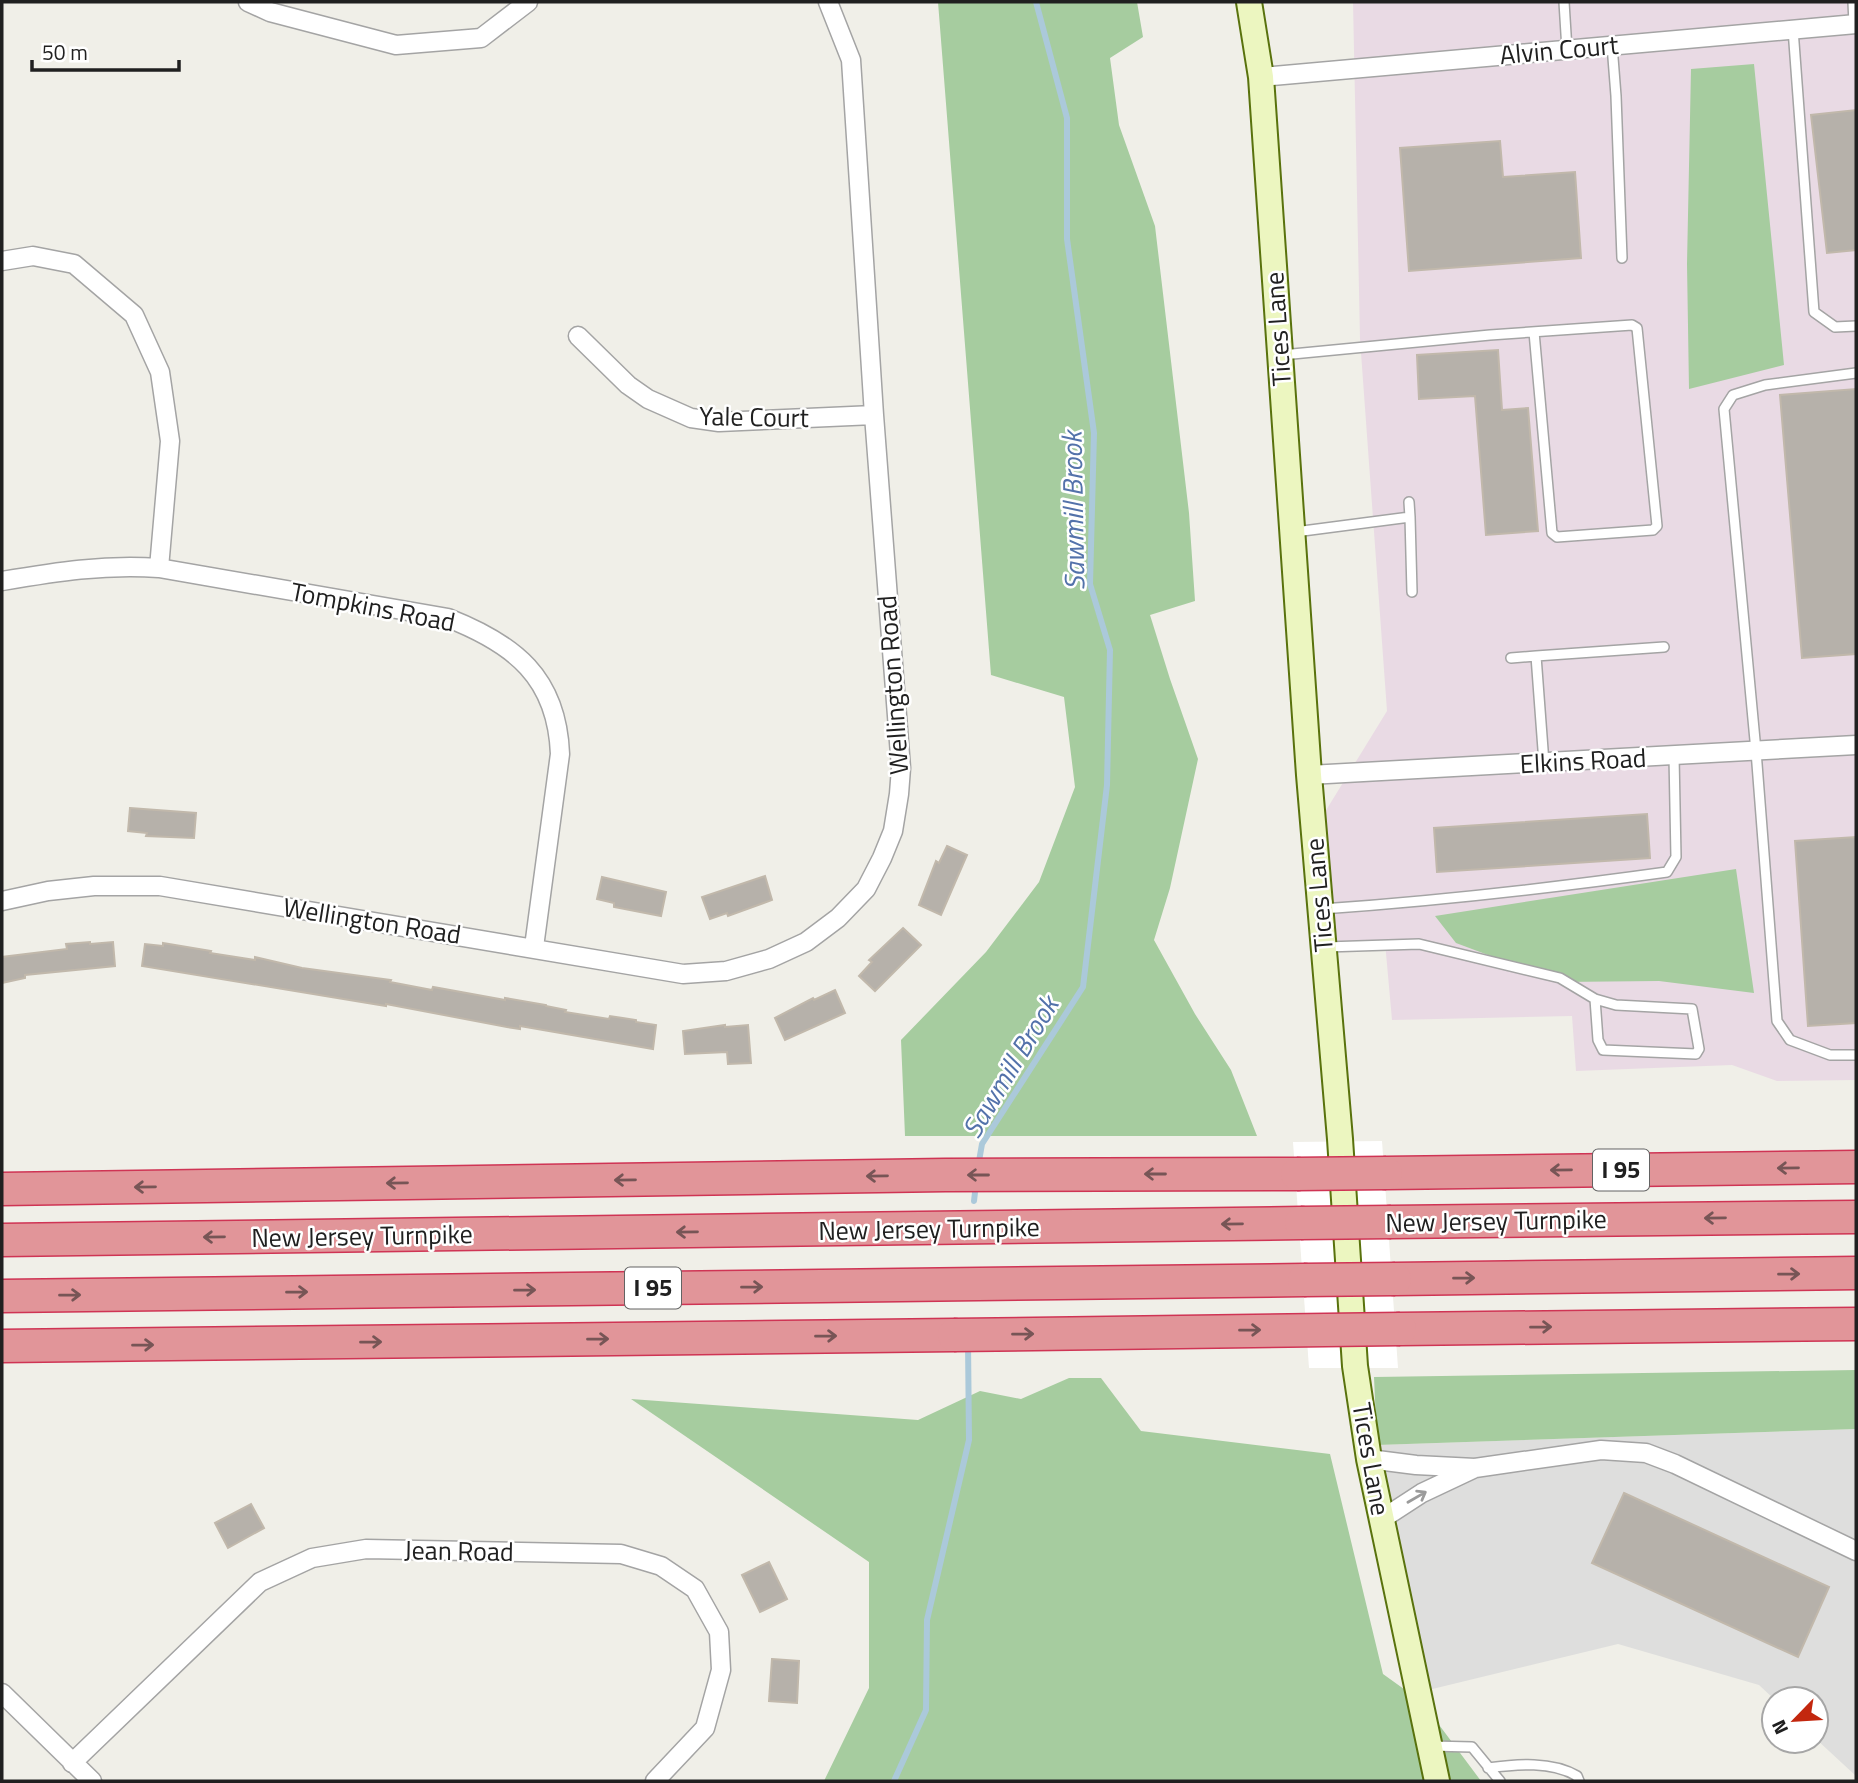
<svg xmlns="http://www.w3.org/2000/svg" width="1858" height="1783" font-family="'Titillium Web',sans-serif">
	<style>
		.residential { fill: #dededd }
		.industrial { fill: #e9dae4 }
		.forest { fill: #a6cc9f }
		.pier { fill: #fff }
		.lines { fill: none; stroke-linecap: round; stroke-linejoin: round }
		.stream { stroke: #abc9da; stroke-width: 6 }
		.building { fill: #b6b1aa; stroke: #c1b8ab; stroke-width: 2 }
		.lane-casing { stroke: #a4a4a4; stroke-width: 12 }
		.street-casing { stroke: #a4a4a4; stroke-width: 21 }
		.secondary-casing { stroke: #59720d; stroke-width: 28 }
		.highway-casing { stroke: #cf3454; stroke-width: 35 }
		.lane { stroke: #fff; stroke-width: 9 }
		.street { stroke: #fff; stroke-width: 18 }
		.secondary { stroke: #ecf6c0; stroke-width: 24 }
		.highway { stroke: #e19599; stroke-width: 32 }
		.highway-bridge-casing { stroke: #cf3454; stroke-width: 35; stroke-linecap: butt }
		.highway-bridge { stroke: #e19599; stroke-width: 32 }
		.oneway { stroke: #775556 }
		.oneway2 { stroke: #9b9b9b }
		.labels { text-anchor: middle; stroke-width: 5; stroke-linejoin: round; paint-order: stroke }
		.shield { fill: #fff; stroke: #636363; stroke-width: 2 }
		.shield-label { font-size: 24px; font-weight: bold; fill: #202020 }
		.street-label { font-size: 26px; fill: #202020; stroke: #fff }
		.water-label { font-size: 28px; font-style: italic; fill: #5372aa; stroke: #fff }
	</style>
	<rect width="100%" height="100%" fill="#f0efe8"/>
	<path class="residential" d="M1856 1429V1776L1816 1739V1699H1774L1759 1685 1618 1644 1420 1692 1377 1445Z"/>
	<path class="industrial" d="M1353 2H1856V1080L1777 1081 1732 1065 1576 1071 1572 1016 1392 1020 1385 942 1326 943 1317 825 1387 711 1360 339Z"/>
	<path class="forest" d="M938 2H1137L1143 37 1110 58 1119 125 1155 226 1189 513 1195 601 1150 615 1170 679 1198 759 1170 888 1154 940 1195 1014 1231 1070 1257 1136H905L901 1040 986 952 1039 882 1075 787 1064 697 991 675Z
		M1754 64 1784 365 1689 389 1687 264 1691 69Z
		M1736 869 1754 993 1659 981 1560 982 1456 943 1435 916Z
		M1856 1370V1429L1377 1445 1374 1377Z
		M1069 1378H1101L1141 1431 1330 1454 1383 1674 1422 1702 1481 1781H824L869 1688V1562L631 1399 918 1420 980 1391 1021 1399Z"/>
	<path class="pier" d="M1382 1141 1398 1368H1309L1293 1142Z"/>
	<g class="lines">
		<path class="stream" d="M978 1167 982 1144 1083 987 1107 785 1110 650 1090 584 1094 433 1067 239V118L1036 2
			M974 1201 976 1184
			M894 1781 926 1710 927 1620 969 1440 968 1342"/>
	</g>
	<path class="building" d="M1856 110V250L1827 253 1811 115Z
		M1500 141 1503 177 1575 172 1581 258 1409 271 1400 148Z
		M1498 350 1502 410 1528 408 1538 531 1486 535 1475 396 1419 399 1417 355Z
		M1856 389V654L1802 658 1780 395Z
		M130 808 196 813 194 838 146 836 147 833 128 831Z
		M1647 814 1650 858 1437 872 1434 828Z
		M1856 837V1023L1808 1026 1795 841Z
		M947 846 967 855 941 915 919 905 936 861 939 863Z
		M765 876 772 900 728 916 727 913 710 919 702 897Z
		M602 877 666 892 661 916 614 907V903L597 899Z
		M903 928 921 945 875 991 859 976 872 962 869 960Z
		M90 942V944L113 942 115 966 25 975V978L2 983V957L67 949 66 944Z
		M163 943 211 951 210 953 255 960V957L302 968 391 980 390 982 432 990 433 987 505 1000V998L546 1005V1006L566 1010 565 1012 609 1019 610 1016 636 1020V1022L656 1025 653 1049 520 1026V1029L507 1027 386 1004V1006L142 966 145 944 163 946Z
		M835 990 845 1013 785 1040 775 1018 813 998 814 1000Z
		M725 1025V1027L748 1025 751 1063 728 1064 727 1052 685 1054 683 1031Z
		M1624 1493 1829 1587 1798 1657 1592 1563Z
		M251 1504 264 1528 228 1548 215 1523Z
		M769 1562 787 1599 760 1612 742 1575Z
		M772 1659 799 1661 797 1703 769 1701Z"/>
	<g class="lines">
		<defs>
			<path id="lane" d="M1564 2 1567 50
				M1853 2 1854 24
				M1793 29 1814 312 1835 327 1856 326
				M1612 45 1616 96 1622 258
				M1282 355 1490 335 1632 325 1637 328 1657 526 1653 530 1557 537 1552 533 1534 332
				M1856 373 1765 385 1733 395 1724 409 1756 751 1777 1021 1790 1040 1830 1055H1856
				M1409 502 1410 517
				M1295 532 1410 517 1412 592
				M1511 658 1536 656
				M1544 763 1536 656 1664 647
				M1322 909C1437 901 1552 888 1667 872L1676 857 1674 756
				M1326 947 1419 944 1560 978 1595 999 1598 1040 1603 1050 1696 1054 1699 1049 1692 1009 1616 1005 1595 999
				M1431 1746 1472 1747 1500 1781
				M1488 1768C1517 1764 1552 1761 1577 1776L1579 1781"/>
			<path id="street" d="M248 2 270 12 396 45 481 38 528 2
				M1261 77 1856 24
				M2 261 33 256 74 264 134 315 160 372 170 441 159 568
				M578 336 628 385 648 399 691 418 719 422 874 415
				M2 581C56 572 104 564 159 568L448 618C514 644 557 677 560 754L534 947
				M1309 775 1856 745
				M2 901 48 891 94 886H160L683 974 726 971 769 959 806 942 838 918 866 889 882 858 893 831 899 794 901 768 874 415 851 60 828 2
				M1369 1459 1416 1465 1475 1468 1422 1493 1382 1519
				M1475 1468 1601 1450 1646 1453 1675 1464 1856 1551
				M2 1693 92 1781
				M72 1763 260 1582 312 1558 366 1549 621 1554 661 1566 695 1589 719 1632 721 1670 705 1728 655 1781"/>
			<path id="secondary" d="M1249 2 1261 77 1309 775 1340 1139 1355 1366 1369 1459 1437 1781"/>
			<path id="highway" d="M1386 1173 1856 1167
				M2 1189 945 1175 1297 1174
				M1391 1222 1856 1217
				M2 1240 1301 1223
				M1395 1279 1856 1273
				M2 1296 1304 1280
				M1400 1329 1856 1324
				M2 1346 954 1335"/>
		</defs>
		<use href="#lane" class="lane-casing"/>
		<use href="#street" class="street-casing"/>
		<use href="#secondary" class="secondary-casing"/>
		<use href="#highway" class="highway-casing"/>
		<use href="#lane" class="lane"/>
		<use href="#street" class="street"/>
		<use href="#secondary" class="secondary"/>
		<use href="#highway" class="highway"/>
		<defs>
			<path id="highway-bridge" d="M1297 1174 1386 1173
				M1301 1223 1391 1222
				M1304 1280 1395 1279
				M954 1335 1400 1329"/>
		</defs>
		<use href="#highway-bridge" class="highway-bridge-casing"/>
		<use href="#highway-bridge" class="highway-bridge"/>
	</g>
	<defs><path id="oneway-shaft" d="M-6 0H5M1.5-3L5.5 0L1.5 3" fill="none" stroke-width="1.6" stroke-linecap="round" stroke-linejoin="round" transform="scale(1.75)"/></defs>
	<g class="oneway">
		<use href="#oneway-shaft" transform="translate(1788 1168) rotate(179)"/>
		<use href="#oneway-shaft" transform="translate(1561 1170) rotate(179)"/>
		<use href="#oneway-shaft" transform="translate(1155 1174) rotate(180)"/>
		<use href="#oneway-shaft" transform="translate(978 1175) rotate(180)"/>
		<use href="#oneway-shaft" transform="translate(877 1176) rotate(179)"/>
		<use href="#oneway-shaft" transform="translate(625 1180) rotate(179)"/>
		<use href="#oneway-shaft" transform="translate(397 1183) rotate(179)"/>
		<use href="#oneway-shaft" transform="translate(145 1187) rotate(179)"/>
		<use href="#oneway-shaft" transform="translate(1715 1218) rotate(179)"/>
		<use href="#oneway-shaft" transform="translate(1232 1224) rotate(179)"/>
		<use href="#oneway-shaft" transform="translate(687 1232) rotate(179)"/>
		<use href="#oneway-shaft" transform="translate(214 1237) rotate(179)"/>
		<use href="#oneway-shaft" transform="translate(1789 1274) rotate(-1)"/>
		<use href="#oneway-shaft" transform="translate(1464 1278) rotate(-1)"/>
		<use href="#oneway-shaft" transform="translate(752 1287) rotate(-1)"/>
		<use href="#oneway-shaft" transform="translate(525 1290) rotate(-1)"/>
		<use href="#oneway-shaft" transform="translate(297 1292) rotate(-1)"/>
		<use href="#oneway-shaft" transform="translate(70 1295) rotate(-1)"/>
		<use href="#oneway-shaft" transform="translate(1541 1327) rotate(-1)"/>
		<use href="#oneway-shaft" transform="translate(1250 1330) rotate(-1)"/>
		<use href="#oneway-shaft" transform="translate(1023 1334) rotate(-1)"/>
		<use href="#oneway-shaft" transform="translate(826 1336) rotate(-1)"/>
		<use href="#oneway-shaft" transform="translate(598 1339) rotate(-1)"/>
		<use href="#oneway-shaft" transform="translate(371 1342) rotate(-1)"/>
		<use href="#oneway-shaft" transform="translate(143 1345) rotate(-1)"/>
	</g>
	<use class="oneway2" href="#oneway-shaft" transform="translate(1417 1497) rotate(-30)"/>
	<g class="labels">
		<g class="shield">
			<rect x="1593" y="1149.5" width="56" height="41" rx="5"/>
			<rect x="625" y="1267.5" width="56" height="41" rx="5"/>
		</g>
		<g class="shield-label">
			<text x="1621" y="1178">I 95</text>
			<text x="653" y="1296">I 95</text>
		</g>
		<g class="street-label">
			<text transform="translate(1559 50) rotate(-5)" y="9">Alvin Court</text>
			<text transform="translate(1278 329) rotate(-94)" y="9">Tices Lane</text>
			<text transform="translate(754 417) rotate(1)" y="9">Yale Court</text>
			<text transform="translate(373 607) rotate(11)" y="9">Tompkins Road</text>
			<text transform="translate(893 685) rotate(-94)" y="9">Wellington Road</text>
			<text transform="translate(1583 761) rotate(-3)" y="9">Elkins Road</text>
			<text transform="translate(1319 895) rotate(-95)" y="9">Tices Lane</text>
			<text transform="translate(372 921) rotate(9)" y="9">Wellington Road</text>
			<text transform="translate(1496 1221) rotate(-1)" y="9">New Jersey Turnpike</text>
			<text transform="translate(929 1229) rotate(-1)" y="9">New Jersey Turnpike</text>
			<text transform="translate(362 1236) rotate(-1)" y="9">New Jersey Turnpike</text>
			<text transform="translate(1371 1459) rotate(80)" y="9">Tices Lane</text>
			<text transform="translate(459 1551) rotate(1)" y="9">Jean Road</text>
		</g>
		<g class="water-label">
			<text transform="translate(1073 511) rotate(-91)" y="10">Sawmill Brook</text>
			<text transform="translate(1010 1067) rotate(-59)" y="10">Sawmill Brook</text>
		</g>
	</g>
	<rect width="1858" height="1783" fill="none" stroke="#202020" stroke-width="7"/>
	<g transform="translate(1795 1720) rotate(245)"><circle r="33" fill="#ffffff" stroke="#a6a6a6" stroke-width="2"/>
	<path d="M0-5L12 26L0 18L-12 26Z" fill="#c3270e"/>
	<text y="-10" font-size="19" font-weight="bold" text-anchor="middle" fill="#202020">N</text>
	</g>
	<path d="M32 60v10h147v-10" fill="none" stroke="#202020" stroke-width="3.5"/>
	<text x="42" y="60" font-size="21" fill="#202020" stroke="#ffffff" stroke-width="5" paint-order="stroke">50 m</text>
</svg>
